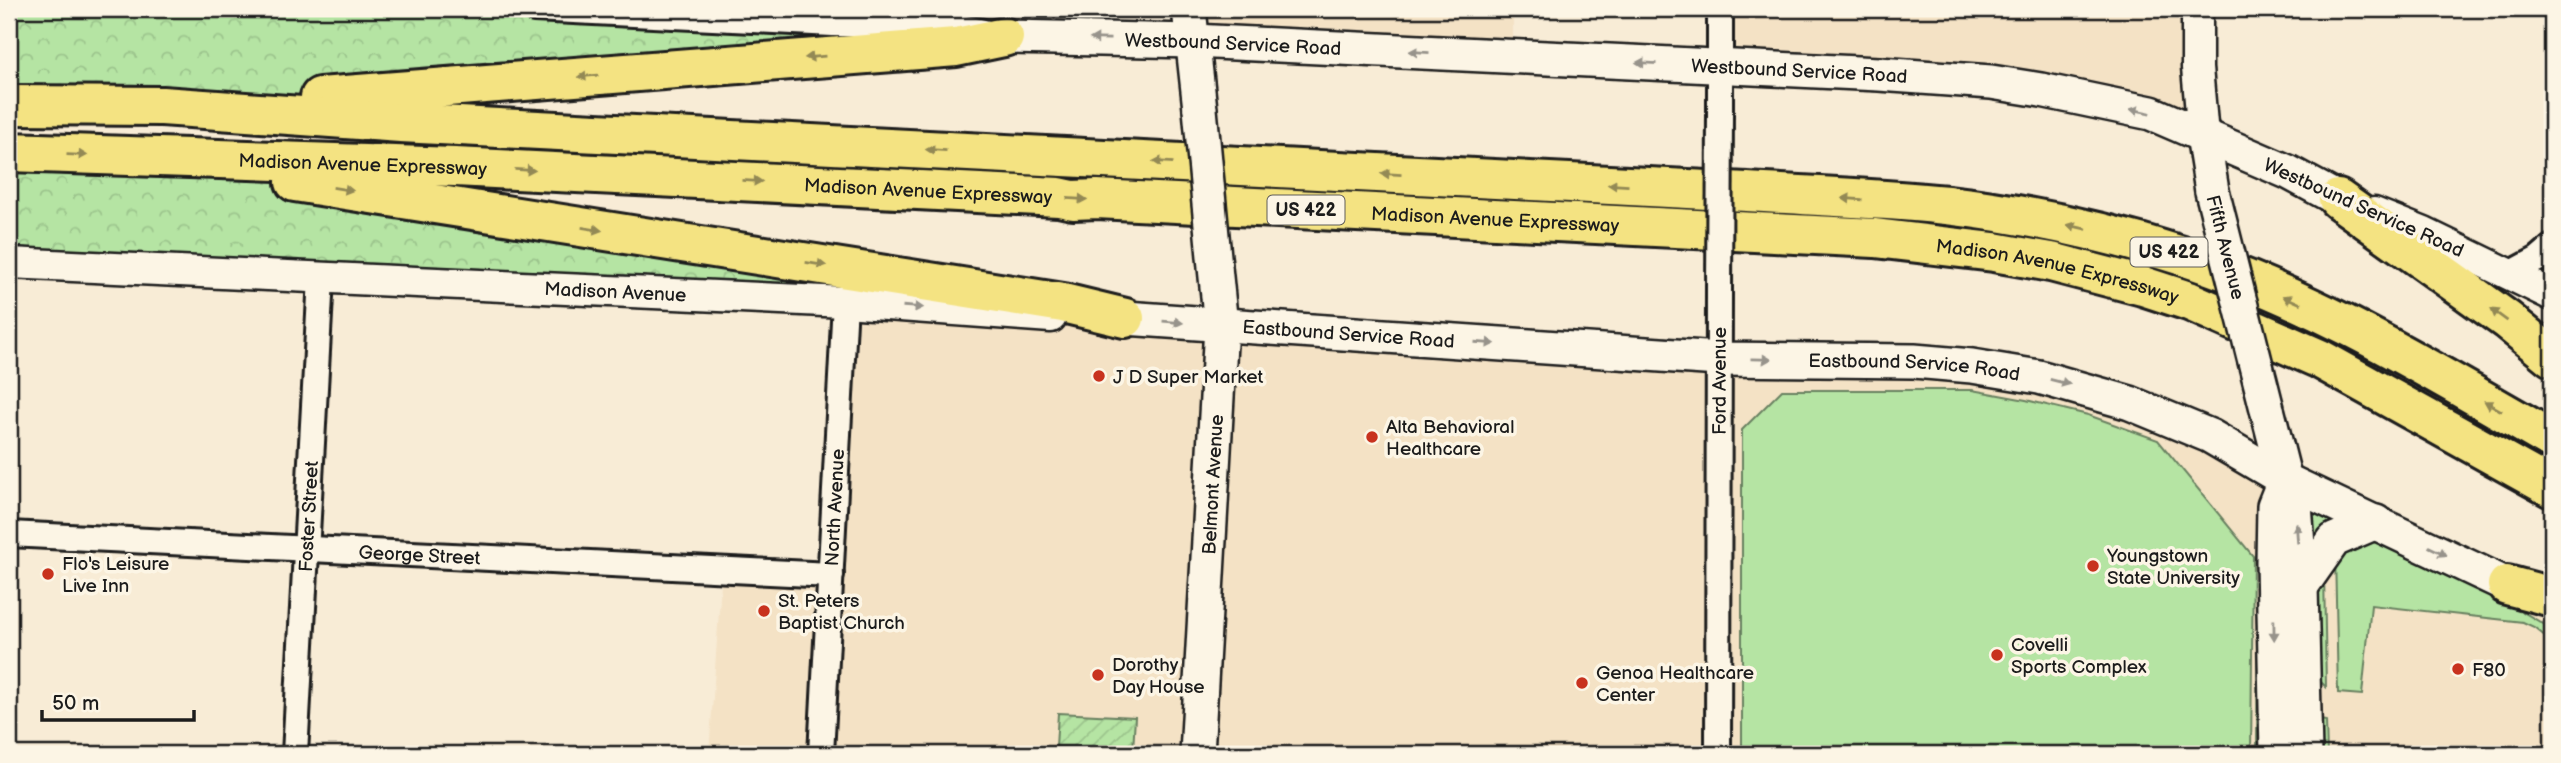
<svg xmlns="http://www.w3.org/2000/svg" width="2561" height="763" font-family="'Balsamiq Sans',sans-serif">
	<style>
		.built { fill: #f4e2c5 }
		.grass { fill: #b5e4a3; stroke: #688060; stroke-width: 2 }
		.forest { fill: url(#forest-crowns); stroke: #688060; stroke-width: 2 }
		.garden { fill: url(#garden-furrows); stroke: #688060; stroke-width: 2 }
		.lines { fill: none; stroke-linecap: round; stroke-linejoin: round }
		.minor-casing { stroke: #1c1c1c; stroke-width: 30 }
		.tertiary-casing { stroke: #1c1c1c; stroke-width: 35 }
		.secondary-casing { stroke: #1c1c1c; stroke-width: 38 }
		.motorway-casing { stroke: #1c1c1c; stroke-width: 44 }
		.minor { stroke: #fcf5e5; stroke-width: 24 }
		.tertiary { stroke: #fcf5e5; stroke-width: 30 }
		.secondary { stroke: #fcf5e5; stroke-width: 33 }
		.motorway { stroke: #f4e382; stroke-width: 38 }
		.minor-bridge-casing { stroke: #1c1c1c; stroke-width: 30; stroke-linecap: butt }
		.secondary-bridge-casing { stroke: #1c1c1c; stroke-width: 38; stroke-linecap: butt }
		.minor-bridge { stroke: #fcf5e5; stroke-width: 24 }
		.secondary-bridge { stroke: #fcf5e5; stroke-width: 33 }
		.oneway { fill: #97938b }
		.oneway2 { fill: #938954 }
		.poi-dot { fill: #c8321e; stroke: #fcf5e5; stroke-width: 2.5 }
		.labels { text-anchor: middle; stroke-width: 7; stroke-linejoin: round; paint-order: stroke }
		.shield { fill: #fcf5e5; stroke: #5f5d58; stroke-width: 2 }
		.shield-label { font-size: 18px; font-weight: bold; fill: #1c1c1c }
		.street-label { font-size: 19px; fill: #1c1c1c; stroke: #fcf5e5 }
		.poi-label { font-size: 19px; fill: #1c1c1c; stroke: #fcf5e5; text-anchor: start }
	</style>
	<defs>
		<pattern id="forest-crowns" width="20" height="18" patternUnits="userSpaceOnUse" patternTransform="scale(1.75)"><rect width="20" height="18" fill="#b5e4a3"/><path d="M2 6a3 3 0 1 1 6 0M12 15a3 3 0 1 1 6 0" fill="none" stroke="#9bc38c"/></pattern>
		<pattern id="garden-furrows" width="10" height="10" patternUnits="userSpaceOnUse" patternTransform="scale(1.75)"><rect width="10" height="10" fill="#b5e4a3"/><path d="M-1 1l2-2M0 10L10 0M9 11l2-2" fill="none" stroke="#9bc38c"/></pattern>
	</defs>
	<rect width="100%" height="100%" fill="#f8ecd6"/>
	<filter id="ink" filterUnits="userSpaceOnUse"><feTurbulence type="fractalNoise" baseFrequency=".0143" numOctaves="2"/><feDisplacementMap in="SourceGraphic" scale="14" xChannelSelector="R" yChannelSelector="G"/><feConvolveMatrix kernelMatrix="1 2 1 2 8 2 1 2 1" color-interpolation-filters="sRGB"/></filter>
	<g filter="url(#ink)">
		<path class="built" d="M1006 9H1163L1164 16 1153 15Z
			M1189 9H1513V57L1193 41Z
			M1720 9H2197L2203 135 2151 113 1720 67Z
			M845 302 2038 377 2507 585 2552 617V754H709L722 569 830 575Z"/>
		<path class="grass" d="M1782 390H1972L2026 400 2088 415 2158 440 2253 556 2251 754H1742V430Z
			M2303 495 2346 517 2320 531 2303 550Z
			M2382 540 2489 592 2552 629V642L2534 627 2523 622 2371 605 2362 695 2338 693 2335 553 2349 543Z
			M2324 570 2326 687 2314 675 2313 585Z
			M2258 593 2267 754H2257Z
			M2320 720 2326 721 2327 754H2309Z"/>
		<path class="forest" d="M9 9H534L855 36 401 92 162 106 9 105Z
			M9 152 130 156 1063 303 9 263Z"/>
		<path class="garden" d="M1058 713 1135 717 1133 751 1056 747Z"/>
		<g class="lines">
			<defs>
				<g id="minor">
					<path d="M534 9 833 24 956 26 993 34"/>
					<path d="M1720 114V9"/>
					<path d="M2510 274 2538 259 2552 247"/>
					<path id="s1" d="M9 534 831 575"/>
					<path id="s2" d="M295 754 321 278"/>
					<path id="s3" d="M821 754 845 302"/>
					<path id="s4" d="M1718 754 1719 291"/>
				</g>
				<g id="tertiary">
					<path d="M2197 9V68L2203 135"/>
					<path d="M2374 213 2424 233 2552 295"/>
					<path id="s5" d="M9 263 845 302 1051 317"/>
				</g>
				<g id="secondary">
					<path d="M1189 9 1200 109"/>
					<path id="s6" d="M1004 37 1193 41 1879 74 1991 82 2041 90 2151 113 2288 172 2338 199"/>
					<path d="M2203 135 2212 191"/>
					<path id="s7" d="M1125 318 1719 359 1914 361 1972 366 2039 377 2130 403 2210 436 2285 480 2507 585"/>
					<path d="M2267 409 2285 480 2295 505 2301 587 2305 754"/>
					<path d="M2301 587 2334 540 2376 522"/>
					<path id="s8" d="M1197 754 1221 326 1215 267"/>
					<path d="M2277 754 2273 562 2274 506 2282 486"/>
				</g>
				<g id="motorway">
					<path d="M320 97 956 47 1004 37"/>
					<path d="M9 105 162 106 401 123 1747 192C1813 196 1881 198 1947 205 2025 214 2104 231 2179 255 2312 297 2432 371 2552 440"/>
					<path id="s9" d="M9 152 455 167 1059 197 1073 200 1097 199 1875 238 1994 252 2051 262 2143 286 2189 301 2320 359 2552 488"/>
					<path d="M295 182 1063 303 1125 318"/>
					<path d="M2338 199 2507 320 2552 357"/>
					<path d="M2507 585 2552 597"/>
				</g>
			</defs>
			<use href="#minor" class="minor-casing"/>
			<use href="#tertiary" class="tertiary-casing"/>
			<use href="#secondary" class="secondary-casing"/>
			<use href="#motorway" class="motorway-casing"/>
			<use href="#minor" class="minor"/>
			<use href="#tertiary" class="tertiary"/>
			<use href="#secondary" class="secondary"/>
			<use href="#motorway" class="motorway"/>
			<defs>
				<path id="minor-bridge" d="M1719 291 1720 114"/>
				<g id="secondary-bridge">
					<path d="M1200 109 1215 267"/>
					<path id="s10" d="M2212 191 2267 409"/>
				</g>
			</defs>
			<use href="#minor-bridge" class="minor-bridge-casing"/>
			<use href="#secondary-bridge" class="secondary-bridge-casing"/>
			<use href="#minor-bridge" class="minor-bridge"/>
			<use href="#secondary-bridge" class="secondary-bridge"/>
		</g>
		<defs><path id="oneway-solid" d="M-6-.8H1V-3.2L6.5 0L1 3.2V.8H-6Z" transform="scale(1.75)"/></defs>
		<g class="oneway">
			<use href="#oneway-solid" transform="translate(1100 39) rotate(-179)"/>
			<use href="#oneway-solid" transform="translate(1419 52) rotate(-177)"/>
			<use href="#oneway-solid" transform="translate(1646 63) rotate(-177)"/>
			<use href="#oneway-solid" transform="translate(2140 111) rotate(-168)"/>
			<use href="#oneway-solid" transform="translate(913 307) rotate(4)"/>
			<use href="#oneway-solid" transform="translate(1173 322) rotate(5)"/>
			<use href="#oneway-solid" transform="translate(1485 343) rotate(4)"/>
			<use href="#oneway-solid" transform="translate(1761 359) rotate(1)"/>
			<use href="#oneway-solid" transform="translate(2060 382) rotate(14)"/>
			<use href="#oneway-solid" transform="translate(2297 533) rotate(-94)"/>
			<use href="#oneway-solid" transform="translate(2438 551) rotate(26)"/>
			<use href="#oneway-solid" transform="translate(2274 630) rotate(89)"/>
		</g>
		<g class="oneway2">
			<use href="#oneway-solid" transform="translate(815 57) rotate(175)"/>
			<use href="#oneway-solid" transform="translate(588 76) rotate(175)"/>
			<use href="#oneway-solid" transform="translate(936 150) rotate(-177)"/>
			<use href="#oneway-solid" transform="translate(77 155) rotate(2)"/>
			<use href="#oneway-solid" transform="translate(1163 162) rotate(-177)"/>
			<use href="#oneway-solid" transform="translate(525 170) rotate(3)"/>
			<use href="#oneway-solid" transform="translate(1391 174) rotate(-177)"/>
			<use href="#oneway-solid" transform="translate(752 181) rotate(3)"/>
			<use href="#oneway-solid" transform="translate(1618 185) rotate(-177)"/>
			<use href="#oneway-solid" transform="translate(343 189) rotate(9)"/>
			<use href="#oneway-solid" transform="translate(1077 199) rotate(3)"/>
			<use href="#oneway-solid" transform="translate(1852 199) rotate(-176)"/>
			<use href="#oneway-solid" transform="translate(2077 227) rotate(-167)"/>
			<use href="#oneway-solid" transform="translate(592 229) rotate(9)"/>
			<use href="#oneway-solid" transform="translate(816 264) rotate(9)"/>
			<use href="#oneway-solid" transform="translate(2292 300) rotate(-156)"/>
			<use href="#oneway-solid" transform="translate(2499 315) rotate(-144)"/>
			<use href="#oneway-solid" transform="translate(2493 406) rotate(-150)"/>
		</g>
	</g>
	<g class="poi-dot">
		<circle cx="1099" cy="376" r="7"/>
		<circle cx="1372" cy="437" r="7"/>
		<circle cx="2093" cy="566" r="7"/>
		<circle cx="48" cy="574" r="7"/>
		<circle cx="764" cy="611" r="7"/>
		<circle cx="1997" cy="655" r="7"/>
		<circle cx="2458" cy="669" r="7"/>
		<circle cx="1098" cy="675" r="7"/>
		<circle cx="1582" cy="683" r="7"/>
	</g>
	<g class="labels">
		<g class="shield">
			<rect x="1267.5" y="195.5" width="77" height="29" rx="5"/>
			<rect x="2130.5" y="237.5" width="77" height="29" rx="5"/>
		</g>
		<g class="shield-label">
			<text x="1306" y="216">US 422</text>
			<text x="2169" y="258">US 422</text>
		</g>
		<g class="street-label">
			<text dy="7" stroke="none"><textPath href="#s6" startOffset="229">Westbound Service Road</textPath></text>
			<text dy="7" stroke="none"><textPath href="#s6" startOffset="796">Westbound Service Road</textPath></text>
			<text dy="7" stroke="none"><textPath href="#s9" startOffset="354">Madison Avenue Expressway</textPath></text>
			<text dy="7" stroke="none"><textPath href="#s9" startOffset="920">Madison Avenue Expressway</textPath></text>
			<text transform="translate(2364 207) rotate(24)" y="7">Westbound Service Road</text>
			<text dy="7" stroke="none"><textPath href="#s9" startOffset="1488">Madison Avenue Expressway</textPath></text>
			<text dy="7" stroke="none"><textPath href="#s10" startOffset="58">Fifth Avenue</textPath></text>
			<text dy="7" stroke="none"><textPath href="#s9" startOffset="2054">Madison Avenue Expressway</textPath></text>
			<text dy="7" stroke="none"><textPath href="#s5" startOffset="607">Madison Avenue</textPath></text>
			<text dy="7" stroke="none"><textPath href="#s7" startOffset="224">Eastbound Service Road</textPath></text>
			<text dy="7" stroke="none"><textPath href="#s7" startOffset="791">Eastbound Service Road</textPath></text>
			<text dy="7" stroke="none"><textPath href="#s4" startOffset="373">Ford Avenue</textPath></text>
			<text dy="7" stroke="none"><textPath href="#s8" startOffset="270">Belmont Avenue</textPath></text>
			<text dy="7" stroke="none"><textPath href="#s3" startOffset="247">North Avenue</textPath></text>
			<text dy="7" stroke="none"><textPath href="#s2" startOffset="238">Foster Street</textPath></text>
			<text dy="7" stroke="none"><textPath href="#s1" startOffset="411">George Street</textPath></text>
		</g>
		<g class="poi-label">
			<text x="1113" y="383">J D Super Market</text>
			<text x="1386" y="433">Alta Behavioral<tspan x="1386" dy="22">Healthcare</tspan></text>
			<text x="2107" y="562">Youngstown<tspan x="2107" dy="22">State University</tspan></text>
			<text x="62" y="570">Flo's Leisure<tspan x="62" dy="22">Live Inn</tspan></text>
			<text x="778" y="607">St. Peters<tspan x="778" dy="22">Baptist Church</tspan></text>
			<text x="2011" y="651">Covelli<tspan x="2011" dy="22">Sports Complex</tspan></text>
			<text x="1112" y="671">Dorothy<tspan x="1112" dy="22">Day House</tspan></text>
			<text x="2472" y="676">F80</text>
			<text x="1596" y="679">Genoa Healthcare<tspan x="1596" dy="22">Center</tspan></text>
		</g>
	</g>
	<rect width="2561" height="763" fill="none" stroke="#fcf5e5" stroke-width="35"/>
	<rect x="18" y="18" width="2526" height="728" fill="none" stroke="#1c1c1c" stroke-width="2.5" filter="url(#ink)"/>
	<path d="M42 710v10h152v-10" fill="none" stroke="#1c1c1c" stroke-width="3.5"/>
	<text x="52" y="710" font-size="21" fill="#1c1c1c" stroke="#fcf5e5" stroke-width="5" paint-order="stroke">50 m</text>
</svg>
